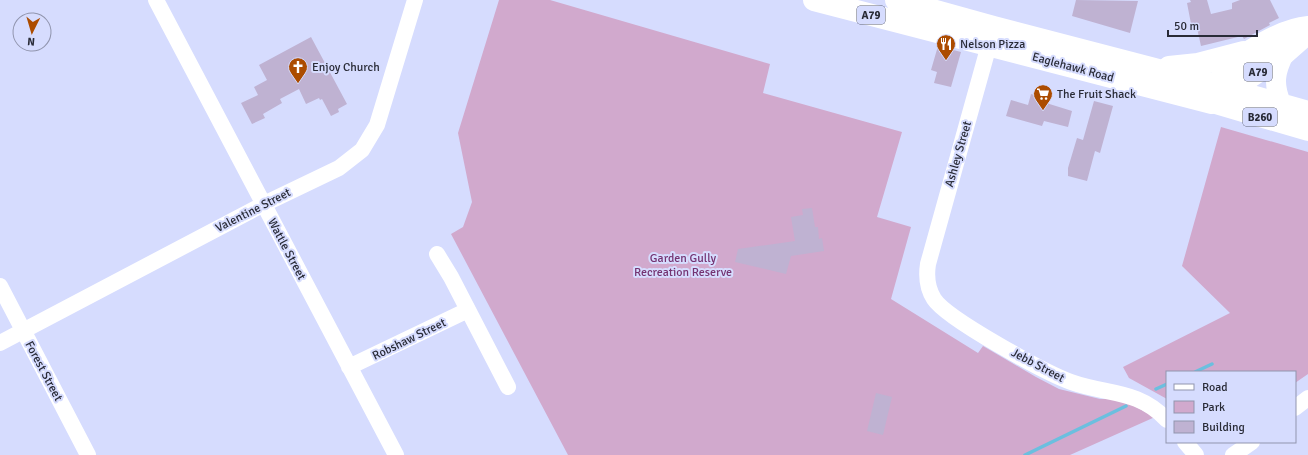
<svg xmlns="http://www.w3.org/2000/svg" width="1308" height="455" font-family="Signika,sans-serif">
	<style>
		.green { fill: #d1a9cd }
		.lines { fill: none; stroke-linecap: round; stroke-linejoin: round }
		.stream { stroke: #6bbfdf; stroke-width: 3.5 }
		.building { fill: #bfb2d2 }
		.minor { stroke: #fff; stroke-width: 16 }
		.major { stroke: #fff; stroke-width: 20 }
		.highway { stroke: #fff; stroke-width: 22 }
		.labels { text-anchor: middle; stroke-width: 4; stroke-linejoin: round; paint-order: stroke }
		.shield { fill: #d6dcfe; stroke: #5d6073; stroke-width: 1 }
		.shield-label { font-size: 11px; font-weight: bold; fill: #292b37 }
		.poi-label { font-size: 12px; fill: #292b37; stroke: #d6dcfe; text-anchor: start }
		.street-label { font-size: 12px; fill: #292b37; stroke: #d6dcfe }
		.park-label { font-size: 12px; fill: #743371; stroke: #d6dcfe }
	</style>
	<rect width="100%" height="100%" fill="#d6dcfe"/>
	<path class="green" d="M499 0H550L770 64 763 93 902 132 877 217 911 227 891 299 978 353 983 346 1036 377 1059 389 1100 399H1121L1155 417 1070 455H568L451 234 463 227 472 202 458 133Z
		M1221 127 1308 152V374L1295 383V372H1167V399L1129 378 1123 367 1230 313 1182 266Z"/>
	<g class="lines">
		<path class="stream" d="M1195 372 1212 364
			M1156 389 1167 384
			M1025 455 1126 406"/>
	</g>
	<path class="building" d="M1076 0 1138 1 1130 33 1072 16Z
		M1190 0H1207L1211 14 1232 9V3L1240 0H1270L1279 18 1269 23 1270 25 1244 39 1242 36 1201 46 1197 28 1192 29 1187 3 1191 2Z
		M311 37 347 104 338 109 339 112 331 116 322 99 320 100 319 98 306 104 299 89 280 99 282 103 263 114 265 118 252 124 241 103 258 95 254 87 267 80 259 65Z
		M938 46 961 52 951 87 934 83 937 72 931 70Z
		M1031 94 1044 98 1043 102 1072 111 1068 127 1044 121 1042 126 1006 116 1011 100 1028 105Z
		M1094 101 1113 106 1100 153 1095 151 1087 181 1068 176V168L1077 138 1083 140Z
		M812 208 815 227H818L819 239 822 238 824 251 791 256 786 274 735 262 738 249 795 241 791 217 803 215 802 209Z
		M876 393 892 397 883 435 867 431Z"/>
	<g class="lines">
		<path class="minor" d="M156 0 396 455
			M989 45 928 264C926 277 927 288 934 299 947 319 1046 373 1071 382 1107 395 1138 389 1167 420
			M437 254 451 277 508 387
			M0 286 88 455
			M0 343 264 204 339 168 362 150 377 125 415 0
			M349 367 468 310
			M1295 408 1308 398
			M1185 442 1196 455
			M1233 455 1252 442"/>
		<path class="major" d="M1231 89 1308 111
			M1212 103 1308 131
			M1281 103C1273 84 1275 72 1284 54"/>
		<path class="highway" d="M814 0 1212 103 1284 54 1308 33
			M896 0 994 27 1231 89
			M1169 67 1198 64 1244 52
			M1212 98C1215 88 1219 78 1226 71 1243 52 1283 29 1308 27"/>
	</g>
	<defs>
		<symbol id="restaurant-pin" viewBox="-11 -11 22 30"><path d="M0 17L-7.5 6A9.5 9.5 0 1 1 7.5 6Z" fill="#ac4c00" stroke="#d6dcfe"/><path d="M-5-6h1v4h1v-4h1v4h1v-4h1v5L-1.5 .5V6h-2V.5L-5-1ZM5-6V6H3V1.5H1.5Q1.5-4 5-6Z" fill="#fff"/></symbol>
		<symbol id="church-pin" viewBox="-11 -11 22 30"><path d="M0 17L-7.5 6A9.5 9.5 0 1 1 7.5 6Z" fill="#ac4c00" stroke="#d6dcfe"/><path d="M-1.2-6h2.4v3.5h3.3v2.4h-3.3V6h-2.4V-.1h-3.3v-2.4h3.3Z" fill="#fff"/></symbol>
		<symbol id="supermarket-pin" viewBox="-11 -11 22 30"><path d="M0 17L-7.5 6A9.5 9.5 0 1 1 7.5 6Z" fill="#ac4c00" stroke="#d6dcfe"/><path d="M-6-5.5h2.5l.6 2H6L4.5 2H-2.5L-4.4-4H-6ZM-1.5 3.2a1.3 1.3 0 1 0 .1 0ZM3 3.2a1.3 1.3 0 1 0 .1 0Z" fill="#fff"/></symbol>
	</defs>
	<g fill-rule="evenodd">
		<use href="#restaurant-pin" x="935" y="33" width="22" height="30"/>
		<use href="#church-pin" x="287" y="56" width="22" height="30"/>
		<use href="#supermarket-pin" x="1032" y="83" width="22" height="30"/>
	</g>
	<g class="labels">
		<g class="shield">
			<rect x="857" y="6" width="28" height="18" rx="3"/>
			<rect x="1244" y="63" width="28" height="18" rx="3"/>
			<rect x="1243" y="108" width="34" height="18" rx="3"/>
		</g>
		<g class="shield-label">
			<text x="871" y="19">A79</text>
			<text x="1258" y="76">A79</text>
			<text x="1260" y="121">B260</text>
		</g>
		<g class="poi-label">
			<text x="960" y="48">Nelson Pizza</text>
			<text x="312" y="71">Enjoy Church</text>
			<text x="1057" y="98">The Fruit Shack</text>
		</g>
		<g class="street-label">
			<text transform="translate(1073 67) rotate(15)" y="4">Eaglehawk Road</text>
			<text transform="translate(958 154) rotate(-74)" y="4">Ashley Street</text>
			<text transform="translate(253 210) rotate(-27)" y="4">Valentine Street</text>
			<text transform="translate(287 249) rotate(62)" y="4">Wattle Street</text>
			<text transform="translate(409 339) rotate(-26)" y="4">Robshaw Street</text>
			<text transform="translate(1038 365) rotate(28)" y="4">Jebb Street</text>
			<text transform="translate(44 371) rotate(62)" y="4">Forest Street</text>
		</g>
		<g class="park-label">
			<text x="683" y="262">Garden Gully<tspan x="683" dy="14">Recreation Reserve</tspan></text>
		</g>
	</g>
	<rect x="1166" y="371" width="130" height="72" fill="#d6dcfe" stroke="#9195ae"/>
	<rect x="1174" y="384" width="20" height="6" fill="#ffffff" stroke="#9195ae"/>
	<text x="1202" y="391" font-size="12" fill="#292b37">Road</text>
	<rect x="1174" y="401" width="20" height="12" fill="#d1a9cd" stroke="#9195ae"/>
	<text x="1202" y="411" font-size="12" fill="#292b37">Park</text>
	<rect x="1174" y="421" width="20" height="12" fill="#bfb2d2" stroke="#9195ae"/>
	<text x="1202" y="431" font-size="12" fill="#292b37">Building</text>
	<g transform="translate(32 32) rotate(185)"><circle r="19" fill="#d6dcfe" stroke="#9195ae"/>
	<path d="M0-3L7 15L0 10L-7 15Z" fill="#ac4c00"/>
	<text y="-6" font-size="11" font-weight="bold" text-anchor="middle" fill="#292b37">N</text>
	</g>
	<path d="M1168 30v6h89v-6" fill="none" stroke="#292b37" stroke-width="2"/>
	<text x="1174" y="30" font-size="12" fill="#292b37" stroke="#d6dcfe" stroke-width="3" paint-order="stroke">50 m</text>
</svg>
